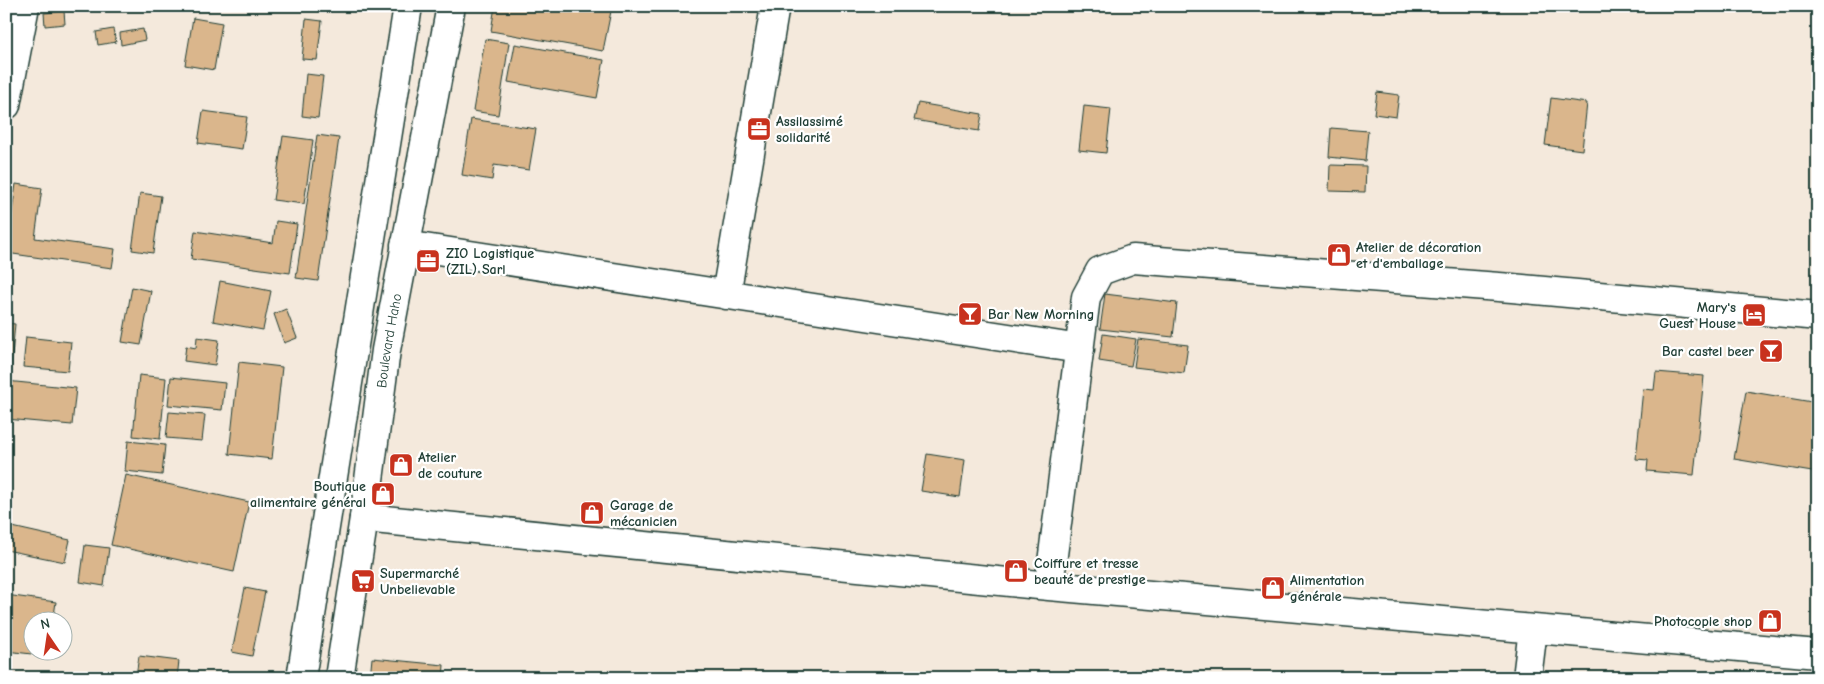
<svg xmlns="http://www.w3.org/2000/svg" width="1824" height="684" font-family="'Comic Neue',sans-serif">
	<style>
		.building { fill: #dab68c; stroke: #1f3d34 }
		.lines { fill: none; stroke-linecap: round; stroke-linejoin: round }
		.street-casing { stroke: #1f3d34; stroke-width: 31 }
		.secondary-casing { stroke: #1f3d34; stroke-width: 31 }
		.street { stroke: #fff; stroke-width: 28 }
		.secondary { stroke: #fff; stroke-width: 28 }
		.labels { text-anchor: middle; stroke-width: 4.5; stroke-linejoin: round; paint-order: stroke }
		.poi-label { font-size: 14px; font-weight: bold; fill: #1f3d34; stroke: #fff; text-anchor: start }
		.street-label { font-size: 14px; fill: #1f3d34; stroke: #fff }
	</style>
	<rect width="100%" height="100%" fill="#f4e9dc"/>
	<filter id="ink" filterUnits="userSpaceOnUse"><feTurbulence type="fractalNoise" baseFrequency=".02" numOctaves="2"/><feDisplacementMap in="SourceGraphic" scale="10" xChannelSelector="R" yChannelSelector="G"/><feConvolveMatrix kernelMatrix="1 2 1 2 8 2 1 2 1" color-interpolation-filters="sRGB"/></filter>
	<g filter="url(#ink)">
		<path class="building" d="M167 6H187V10Z
			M495 6H612L603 51 491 31Z
			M64 11 65 24 45 26 44 13Z
			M193 18 222 23 214 70 185 65Z
			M306 19 322 21 317 60 302 59Z
			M113 29 116 42 98 45 96 32Z
			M143 29 145 40 121 45 120 33Z
			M485 39 509 43 498 115 473 111Z
			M515 44 604 60 597 98 508 82Z
			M306 74 323 76 318 118 302 116Z
			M1377 92 1399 95 1396 117 1374 114Z
			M1551 98 1587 103 1582 150 1545 145Z
			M918 103 982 114 979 131 914 120Z
			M1084 106 1111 109 1106 153 1079 150Z
			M203 111 247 117 242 149 198 143Z
			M471 119 536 129 529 170 494 165 492 180 462 175Z
			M1331 128 1368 131 1365 161 1329 157Z
			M317 135 339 138 318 281 296 278Z
			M283 136 313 140 304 204 273 200Z
			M1330 165 1366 166 1365 192 1329 191Z
			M16 184 42 188 35 238 115 249 112 268 6 253Z
			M140 193 161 196 153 253 132 250Z
			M276 221 297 224 290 273 191 259 195 231 273 243Z
			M220 281 271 291 263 330 213 321Z
			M132 287 151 291 141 345 122 342Z
			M1105 294 1177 303 1173 337 1100 329Z
			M286 309 297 338 284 343 274 314Z
			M6 323 15 324 10 377 6 376Z
			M1103 334 1136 339 1131 366 1099 361Z
			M26 337 71 342 68 371 23 367Z
			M197 337 219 340 215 365 184 361 186 346 196 348Z
			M1138 339 1188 345 1184 373 1134 367Z
			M239 362 282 367 272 459 229 454Z
			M1656 372 1704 376 1694 475 1647 471 1648 460 1636 459 1643 389 1654 390Z
			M139 375 166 378 160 439 133 436Z
			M171 377 225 383 222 410 168 405Z
			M6 381 76 388 72 425 6 419Z
			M1746 391 1818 403V473L1734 459Z
			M169 412 205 415 202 441 166 438Z
			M128 441 165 445 162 475 125 471Z
			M927 454 965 460 960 497 921 491Z
			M126 475 249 502 234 572 111 545Z
			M8 526 70 540 65 562 6 550Z
			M85 545 109 548 104 586 80 582Z
			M245 588 265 592 252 656 232 652Z
			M6 595 56 602 53 622H32V652H49V656L6 651Z
			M139 656 179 661 177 678 136 676Z
			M372 658 444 665 443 678H370Z
			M83 673 118 677 82 678Z"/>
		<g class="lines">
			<defs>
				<path id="street" d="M6 105 25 6
					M405 245 1080 349
					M726 295 775 6
					M364 518 1049 586 1818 654
					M1049 586 1086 297 1100 271 1133 259 1512 288 1818 316
					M1527 678 1533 629"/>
				<g id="secondary">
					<path d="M301 678 408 6"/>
					<path id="s1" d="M339 678 364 518 386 350 451 6"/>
				</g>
			</defs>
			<use href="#street" class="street-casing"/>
			<use href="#secondary" class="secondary-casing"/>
			<use href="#street" class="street"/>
			<use href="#secondary" class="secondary"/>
		</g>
	</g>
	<defs>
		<symbol id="office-square" viewBox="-11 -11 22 22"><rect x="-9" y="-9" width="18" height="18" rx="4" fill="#c8321e" stroke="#fff"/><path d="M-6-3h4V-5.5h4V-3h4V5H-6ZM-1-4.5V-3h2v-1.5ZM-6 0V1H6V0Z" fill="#fff"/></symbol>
		<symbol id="shop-square" viewBox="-11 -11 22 22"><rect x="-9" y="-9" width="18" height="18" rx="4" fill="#c8321e" stroke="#fff"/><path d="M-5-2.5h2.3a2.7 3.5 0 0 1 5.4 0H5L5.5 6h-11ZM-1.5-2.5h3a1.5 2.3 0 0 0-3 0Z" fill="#fff"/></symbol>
		<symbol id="bar-square" viewBox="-11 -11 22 22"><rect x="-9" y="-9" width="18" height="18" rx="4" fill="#c8321e" stroke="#fff"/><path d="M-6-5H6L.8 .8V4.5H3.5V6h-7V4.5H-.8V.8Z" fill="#fff"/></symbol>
		<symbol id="hotel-square" viewBox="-11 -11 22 22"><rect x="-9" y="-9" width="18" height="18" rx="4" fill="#c8321e" stroke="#fff"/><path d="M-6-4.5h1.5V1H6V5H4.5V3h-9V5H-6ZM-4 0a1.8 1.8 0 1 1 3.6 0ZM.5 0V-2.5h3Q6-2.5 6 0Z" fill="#fff"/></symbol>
		<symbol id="supermarket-square" viewBox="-11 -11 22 22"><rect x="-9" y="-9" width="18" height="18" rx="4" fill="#c8321e" stroke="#fff"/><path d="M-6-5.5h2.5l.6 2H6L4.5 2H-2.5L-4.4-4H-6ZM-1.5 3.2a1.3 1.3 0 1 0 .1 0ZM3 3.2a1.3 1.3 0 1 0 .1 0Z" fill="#fff"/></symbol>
	</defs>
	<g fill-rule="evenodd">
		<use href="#office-square" x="745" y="115" width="28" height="28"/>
		<use href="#shop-square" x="1325" y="241" width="28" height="28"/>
		<use href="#office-square" x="414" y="247" width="28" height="28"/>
		<use href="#bar-square" x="956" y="300" width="28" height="28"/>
		<use href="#hotel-square" x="1740" y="301" width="28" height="28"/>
		<use href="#bar-square" x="1757" y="337" width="28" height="28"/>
		<use href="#shop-square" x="387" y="451" width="28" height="28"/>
		<use href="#shop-square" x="369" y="480" width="28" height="28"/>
		<use href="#shop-square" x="578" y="499" width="28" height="28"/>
		<use href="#shop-square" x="1002" y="557" width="28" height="28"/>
		<use href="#supermarket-square" x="349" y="567" width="28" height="28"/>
		<use href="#shop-square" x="1259" y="574" width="28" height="28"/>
		<use href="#shop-square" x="1756" y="607" width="28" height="28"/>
	</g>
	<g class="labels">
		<g class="poi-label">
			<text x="776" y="126">Assilassimé<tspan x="776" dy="16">solidarité</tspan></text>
			<text x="1356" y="252">Atelier de décoration<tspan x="1356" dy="16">et d'emballage</tspan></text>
			<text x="446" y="258">ZIO Logistique<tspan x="446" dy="16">(ZIL) Sarl</tspan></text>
			<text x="1736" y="312" text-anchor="end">Mary's<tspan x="1736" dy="16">Guest House</tspan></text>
			<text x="988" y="319">Bar New Morning</text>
			<text x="1754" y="356" text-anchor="end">Bar castel beer</text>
			<text x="418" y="462">Atelier<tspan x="418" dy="16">de couture</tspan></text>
			<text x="366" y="491" text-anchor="end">Boutique<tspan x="366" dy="16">alimentaire général</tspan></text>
			<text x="610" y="510">Garage de<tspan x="610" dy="16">mécanicien</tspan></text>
			<text x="1034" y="568">Coiffure et tresse<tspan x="1034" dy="16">beauté de prestige</tspan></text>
			<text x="380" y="578">Supermarché<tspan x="380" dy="16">Unbelievable</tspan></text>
			<text x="1290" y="585">Alimentation<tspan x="1290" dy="16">générale</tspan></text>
			<text x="1752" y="626" text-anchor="end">Photocopie shop</text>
		</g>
		<g class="street-label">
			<text dy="5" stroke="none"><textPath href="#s1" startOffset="341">Boulevard Haho</textPath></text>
		</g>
	</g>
	<rect width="1824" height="684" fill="none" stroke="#fff" stroke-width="25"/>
	<rect x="12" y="12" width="1799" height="659" fill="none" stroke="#1f3d34" stroke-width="2" filter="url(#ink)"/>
	<g transform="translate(48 636) rotate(347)"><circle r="24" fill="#ffffff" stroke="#a5b1ae"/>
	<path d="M0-4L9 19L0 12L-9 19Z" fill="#c8321e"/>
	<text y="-8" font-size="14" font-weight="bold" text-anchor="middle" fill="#1f3d34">N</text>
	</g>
</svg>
